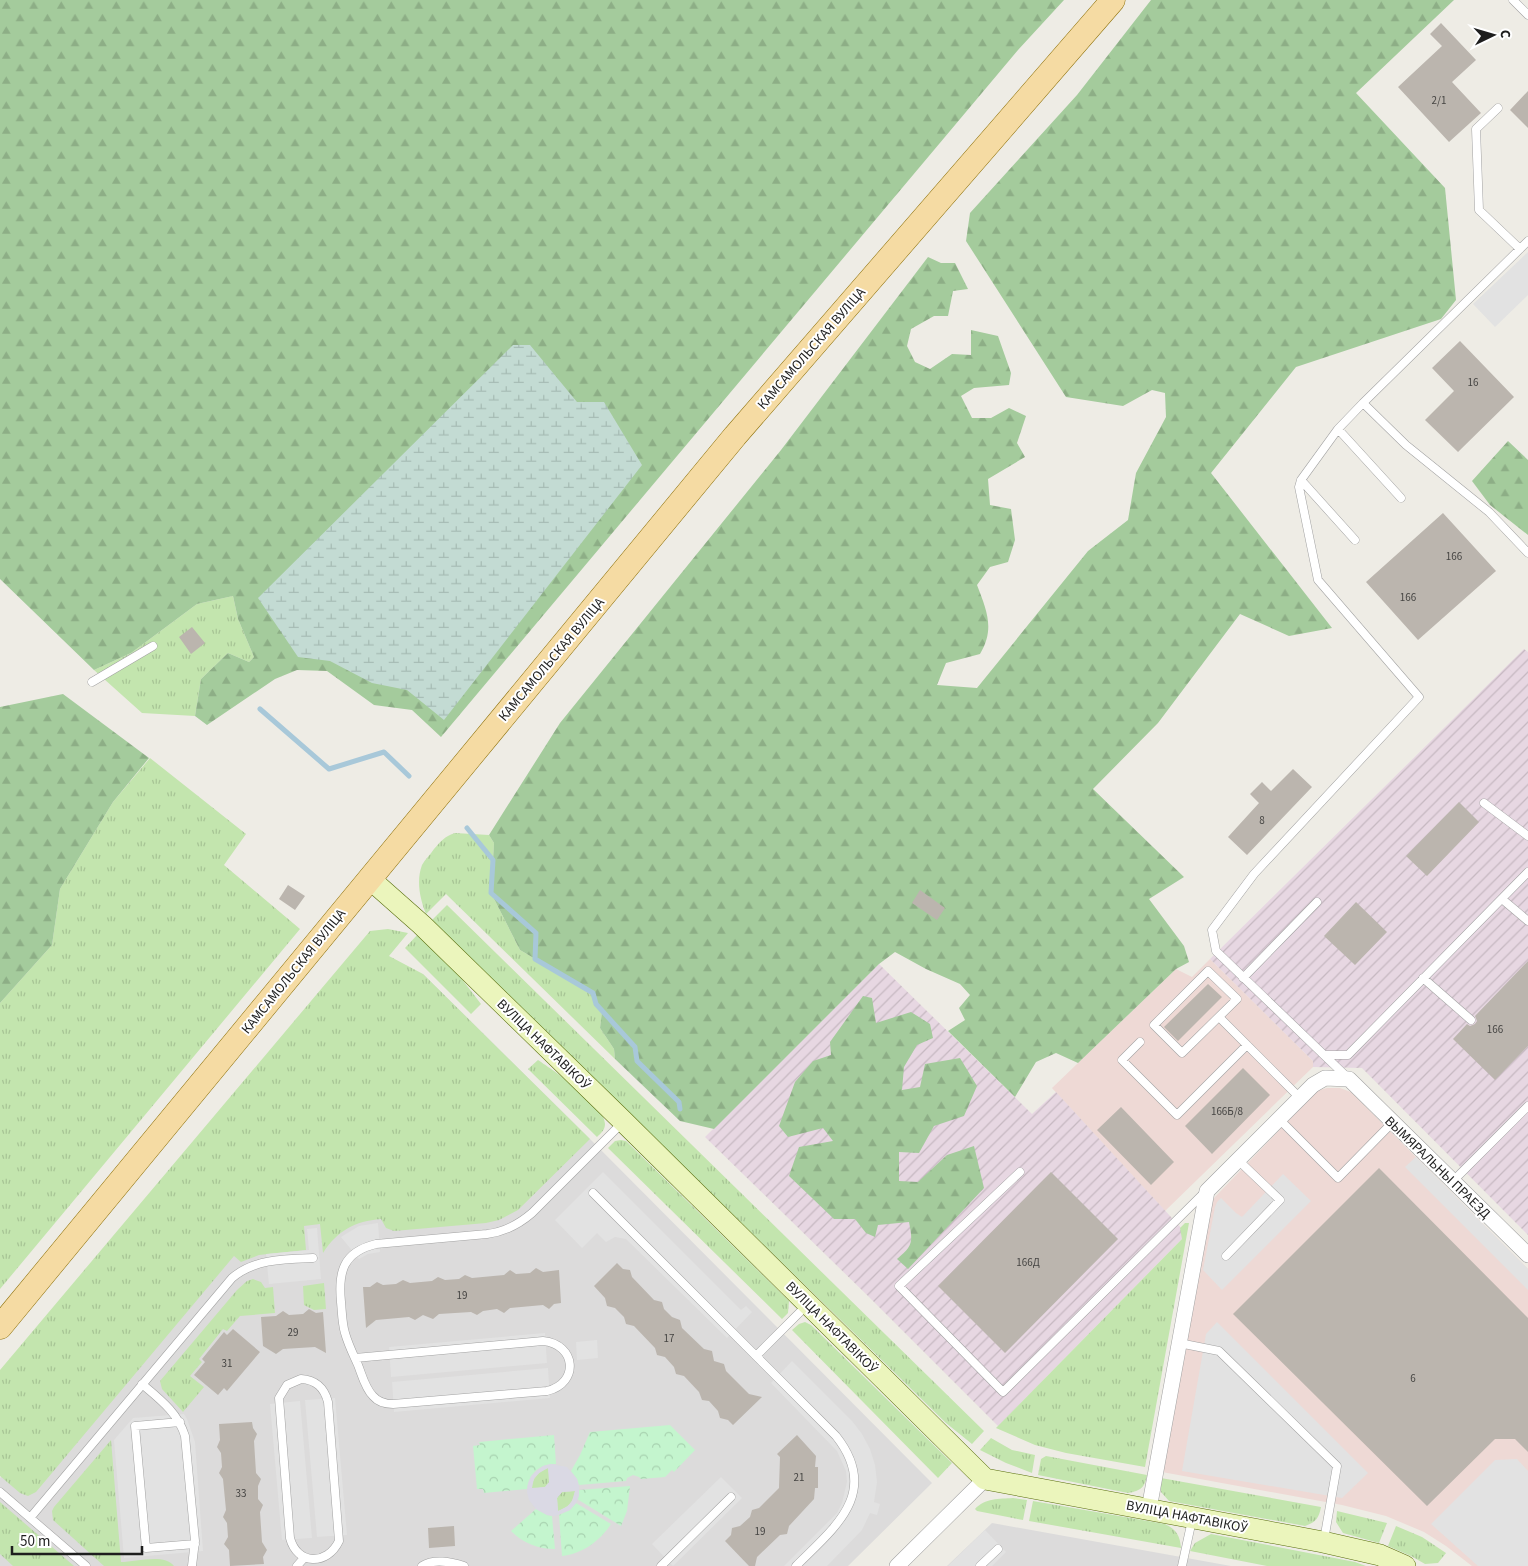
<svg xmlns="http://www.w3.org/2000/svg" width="1528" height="1566" font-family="'Source Sans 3',sans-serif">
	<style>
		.residential { fill: #dcdbdb }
		.commercial { fill: #eed9d5 }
		.industrial { fill: url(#industrial-furrows) }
		.grass { fill: url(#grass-tufts) }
		.forest { fill: url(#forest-firs) }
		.wetland { fill: url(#wetland-marsh) }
		.park { fill: url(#park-crowns) }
		.parking { fill: #e2e2e2 }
		.plaza { fill: #dad9e4; fill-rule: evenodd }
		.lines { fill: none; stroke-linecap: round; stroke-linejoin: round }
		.stream { stroke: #a8c8d9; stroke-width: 5 }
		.building { fill: #bbb5ae }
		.lane-casing { stroke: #a2a2a2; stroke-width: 9 }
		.street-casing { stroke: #a2a2a2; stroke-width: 16 }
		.secondary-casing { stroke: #586e0c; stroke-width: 22 }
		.primary-casing { stroke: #8e710a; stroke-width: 25 }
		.lane { stroke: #fff; stroke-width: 8 }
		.street { stroke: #fff; stroke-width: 15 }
		.secondary { stroke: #ebf5bc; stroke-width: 21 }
		.primary { stroke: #f5dba3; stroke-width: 24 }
		.labels { text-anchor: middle; stroke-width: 4; stroke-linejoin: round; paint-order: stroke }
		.number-label { font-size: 11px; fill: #454442 }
		.street-label { font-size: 14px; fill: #1e1e1e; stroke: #fff }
	</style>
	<defs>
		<pattern id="industrial-furrows" width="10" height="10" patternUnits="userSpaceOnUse" patternTransform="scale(1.25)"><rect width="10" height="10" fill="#e7d7e2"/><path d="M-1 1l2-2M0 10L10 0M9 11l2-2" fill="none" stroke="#c6b8c1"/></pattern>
		<pattern id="grass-tufts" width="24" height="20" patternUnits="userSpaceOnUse" patternTransform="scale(1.25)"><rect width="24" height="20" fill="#c3e5ae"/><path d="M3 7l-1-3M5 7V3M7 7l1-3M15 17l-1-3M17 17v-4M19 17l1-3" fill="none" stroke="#a7c495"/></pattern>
		<pattern id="forest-firs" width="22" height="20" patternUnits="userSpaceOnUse" patternTransform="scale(1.25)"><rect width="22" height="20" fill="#a4cb9c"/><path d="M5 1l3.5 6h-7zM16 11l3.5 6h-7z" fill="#8dae86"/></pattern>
		<pattern id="wetland-marsh" width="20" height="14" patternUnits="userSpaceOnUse" patternTransform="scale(1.25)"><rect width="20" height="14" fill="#c3dbd3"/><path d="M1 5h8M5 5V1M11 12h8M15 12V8" fill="none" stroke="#a7bcb5"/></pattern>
		<pattern id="park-crowns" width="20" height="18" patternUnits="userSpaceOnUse" patternTransform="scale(1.25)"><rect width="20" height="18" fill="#c4f5ce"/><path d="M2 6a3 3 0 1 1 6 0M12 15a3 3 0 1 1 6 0" fill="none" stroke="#a8d2b0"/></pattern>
	</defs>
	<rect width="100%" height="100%" fill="#eeece5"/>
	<path class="residential" d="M423 974 590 1139 932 1483 848 1566H0V1478Z
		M992 1523 1231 1566H947Z"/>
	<path class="commercial" d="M1210 959 1313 1061V1067L1165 1211 1052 1088 1176 969 1192 977Z
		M1327 1088H1340L1351 1092 1528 1269V1566H1472L1446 1546 1424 1532 1386 1516 1342 1505 1162 1472 1210 1208 1214 1198 1317 1091Z"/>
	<path class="industrial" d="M1524 649 1528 652V1235L1362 1068 1313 1067V1061L1210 959Z
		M879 964 1032 1114 1056 1092 1182 1229V1239L998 1426 868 1296 705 1137Z"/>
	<path class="grass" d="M233 596 238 619 254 657 249 662 228 653 201 679 195 716 142 713 94 670 131 653 197 604Z
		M150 758 246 834 224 865 300 929 0 1289V1003L52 945 60 889 113 802Z
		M455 833 489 835 494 843 491 893 520 950 593 993 596 1004 602 1011 600 1028 614 1049 615 1059 446 894 426 914C420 899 416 881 422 865 425 859 431 854 434 849 441 841 445 836 455 833Z
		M447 905 984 1431 972 1444 946 1423 432 920Z
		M388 929 408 933 389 956 423 974 590 1139 518 1210 499 1220 486 1223 394 1231 386 1228 381 1219C355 1221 337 1231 323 1253L320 1224 304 1226 306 1250 259 1255 241 1262 234 1256 36 1492 28 1496 20 1493 0 1476V1370L370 931Z
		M419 933 451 965 481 1004 471 1014 405 948Z
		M538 1060C554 1071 605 1104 605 1124 605 1130 601 1133 597 1137L528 1069Z
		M621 1140 626 1141 789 1301 788 1313 782 1319 608 1148 615 1141Z
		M1185 1223H1189L1145 1467 1066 1453 1035 1445 996 1428 1182 1239 1180 1228Z
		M253 1279 261 1282 265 1288 273 1287 275 1313 240 1316 227 1331 223 1329 199 1359 202 1362 190 1376 204 1387 183 1412 162 1389 160 1381 237 1290 247 1281Z
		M324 1283 326 1309 314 1310 304 1305 303 1286Z
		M805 1322 811 1325 952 1463 938 1478 792 1330 799 1324Z
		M991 1438 1012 1450 1035 1455 1032 1473 1006 1463 980 1450Z
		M111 1440 121 1562C135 1562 165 1553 174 1566H104L53 1520 52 1511 54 1507Z
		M1046 1456 1147 1475C1145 1487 1141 1491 1128 1493L1038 1475 1041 1459Z
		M548 1468 550 1482 545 1487 531 1489C532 1479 539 1471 548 1468Z
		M1161 1478 1321 1507C1319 1518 1316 1522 1305 1526L1169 1501 1161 1492Z
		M575 1491C574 1501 568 1508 558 1511L557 1498 562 1492Z
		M1013 1498 1027 1500 1023 1520 977 1511 975 1509C985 1498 999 1499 1013 1498Z
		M1033 1501 1165 1524C1177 1530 1180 1536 1181 1548L1029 1521Z
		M0 1502 74 1566H13L0 1554Z
		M1337 1511 1387 1523 1379 1543 1343 1533 1336 1522Z
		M1396 1526 1422 1537 1446 1553 1438 1563 1425 1564 1411 1556 1388 1546Z
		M1211 1534 1355 1562 1366 1566H1267L1190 1551 1195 1543Z"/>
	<path class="forest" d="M0 0H1064L1018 50 441 737 412 710 374 705 327 671 297 670 275 679 207 725 195 716 201 679 228 653 249 662 254 657 238 619 233 596 197 604 131 653 94 670 0 579Z
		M1151 0H1454L1356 93 1445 188 1456 300 1441 319 1296 367 1211 473 1332 628 1289 636 1240 614 1158 723 1093 789 1184 877 1149 899 1184 946 1189 962 1176 969 1078 1063 1056 1053 1036 1062 1015 1097 948 1031 965 1020 959 1008 970 995 960 984 926 969 895 952 879 964 714 1129 680 1121 615 1059 614 1049 600 1028 602 1011 596 1004 593 993 520 950 491 893 494 843 489 835 560 723 781 450 928 257 941 263H955L968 289 953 291 948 316H934L911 329 907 346 915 362 930 369 952 354 971 355V330L998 336 1011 373 1009 385 974 388 961 396 972 418H991L1009 408 1026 416 1017 443 1025 457 988 479 990 505 1011 509 1015 540 1008 562 990 567 977 585C987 611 995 629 980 654L946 663 937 685 977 688 1088 551 1128 520 1136 473 1166 417 1165 393 1152 390 1123 406 1066 397 966 241 970 213 1077 95Z
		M1508 441 1528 460V535L1490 505 1472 481Z
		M63 694 149 758 113 802 60 889 52 945 0 1003V707Z
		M863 996 872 998 876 1023 911 1012 930 1024 933 1038 917 1045 904 1067 902 1090 920 1087 925 1064 960 1058 977 1086 964 1116 934 1126 919 1153 899 1152V1181L918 1182 947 1155 974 1146 984 1188 908 1269 897 1259C913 1246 913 1242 909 1222L878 1225 875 1237 866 1233 855 1219H834L789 1176 799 1147 833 1141 823 1128 788 1137 779 1126 795 1082 813 1061 831 1055 830 1042Z"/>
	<path class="wetland" d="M513 345H530L577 402H604L642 465 444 720 407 690 372 683 330 661 298 657 258 598Z"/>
	<path class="park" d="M670 1425 695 1450 674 1472 672 1470 665 1477 641 1479 639 1477 633 1475 627 1478 626 1481 579 1485 577 1479 571 1471 580 1455 590 1432Z
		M554 1435 556 1464C541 1463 529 1473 527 1489L484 1493 483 1489H477L473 1446 480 1445 479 1442Z
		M630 1486 627 1511 621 1526 577 1499 579 1490Z
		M576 1503 611 1524C600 1541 582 1554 562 1556L559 1515 570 1510Z
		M536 1509 547 1515 552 1516 555 1549C538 1549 523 1543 511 1531Z"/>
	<path class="parking" d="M1528 252V295L1495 327 1473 304Z
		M1416 1157 1528 1269V1290L1405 1167Z
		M603 1172 741 1310 746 1306 752 1312 727 1338 626 1239 615 1237 606 1242 597 1233 582 1248 555 1220Z
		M1283 1174 1311 1201 1222 1290 1203 1270 1215 1207 1217 1202 1221 1198 1236 1213 1242 1217Z
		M378 1223 380 1252 368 1254 359 1259 341 1237 359 1226Z
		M317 1228 321 1279 269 1284 266 1254 309 1250 307 1229Z
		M1217 1322 1368 1473 1342 1498 1182 1471 1206 1334Z
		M545 1333 547 1363 391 1377 389 1347Z
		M597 1340 598 1358 577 1360 576 1342Z
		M792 1361 852 1421 862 1434 870 1449 875 1465 877 1482 874 1502 880 1504 877 1515 870 1513 862 1530 827 1566H784L837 1513 842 1503 847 1482 846 1471 837 1451 771 1383Z
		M548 1368 550 1398 394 1412 392 1382Z
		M335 1398 347 1535 317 1537 305 1400Z
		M300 1401 312 1538 282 1540 270 1404Z
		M184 1414 187 1419 195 1442 203 1551 124 1558 114 1440 133 1418Z
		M1517 1459 1528 1471V1566H1478L1431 1524 1495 1460Z
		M721 1477 742 1498 673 1566 652 1544Z
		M985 1530 1006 1552 992 1566H948Z"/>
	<path class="plaza" d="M551 1464 567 1467 577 1479 579 1487V1496L576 1503 570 1510 555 1516 547 1515 536 1509 529 1500 527 1492 528 1484 531 1476 543 1466ZM548 1468 549 1482 545 1487 532 1488 534 1478 539 1473ZM575 1491 572 1501 568 1506 558 1511 557 1498 562 1492Z"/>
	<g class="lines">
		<path class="stream" d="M260 709 329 769 384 752 409 776
			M467 828 493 860 491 893 536 933 535 959 593 993 596 1004 635 1047 637 1061 679 1102 680 1109"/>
	</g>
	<path class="building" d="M1441 23 1476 60 1452 82 1481 113 1449 142 1398 87 1442 46 1430 34Z
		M1528 91V128L1510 110Z
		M1460 341 1514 397 1458 452 1425 420 1454 391 1432 368Z
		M1443 513 1496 571 1418 640 1366 582Z
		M192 627 205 643 191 654 179 637Z
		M1293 769 1312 787 1247 855 1228 837 1259 803 1250 794 1262 782 1271 791Z
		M1459 802 1479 822 1427 876 1406 856Z
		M288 885 305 896 295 910 279 899Z
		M920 890 945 908 937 920 912 903Z
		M1356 902 1387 932 1355 965 1324 936Z
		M1528 961V1046L1495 1080 1453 1039 1467 1024 1470 1026 1475 1024 1477 1021 1475 1016Z
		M1208 984 1222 997 1178 1041 1164 1027Z
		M1243 1068 1270 1095 1212 1154 1185 1126Z
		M1121 1107 1174 1162 1151 1185 1097 1130Z
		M1379 1168 1528 1318V1452L1515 1439H1495L1427 1506 1233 1314Z
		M1051 1172 1118 1239 1005 1353 938 1286Z
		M617 1263 623 1269 630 1270 632 1277 654 1300 662 1302 664 1309 672 1317 680 1320 682 1328 704 1349 712 1351 714 1361 724 1364 726 1371 749 1394 762 1397 733 1425 728 1420 720 1418 718 1411 709 1401 702 1400 699 1392 684 1376 676 1374 674 1367 665 1357 657 1355 655 1348 634 1326 626 1324 624 1317 615 1308 607 1306 605 1298 594 1286Z
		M536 1268 543 1272 559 1270 561 1303 554 1304 549 1309 543 1305 510 1308 504 1313 497 1309 483 1311 477 1315 471 1312 439 1314 433 1319 423 1315 415 1320 409 1317 376 1320 366 1328 363 1287H370L377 1282 383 1285 396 1284 403 1280 410 1283 432 1281 438 1277 445 1280 459 1279 465 1275 472 1278 504 1275 510 1270 516 1274 530 1273Z
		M309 1309 316 1313 323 1312 326 1353 315 1347 283 1349 276 1354 263 1346 261 1317 276 1316 283 1311 289 1315 303 1314Z
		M233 1329 260 1352 227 1391 224 1388 218 1395 194 1375 205 1362 202 1359 224 1332 227 1335Z
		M252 1422 253 1428 257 1434 254 1441 256 1473 261 1479 258 1486V1499L263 1505 260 1512 262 1542 267 1550 263 1557 264 1564 230 1566 229 1550 224 1544 228 1537 227 1523 223 1517 226 1510 223 1479 219 1473 222 1467 221 1453 217 1447 220 1440 219 1424Z
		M797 1435 816 1456 815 1467H818V1488H815L814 1499 789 1526 787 1534 780 1535 757 1557 755 1566H749L725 1541 731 1535 732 1528 740 1526 750 1517 752 1510 759 1508 779 1488 780 1457 777 1454Z
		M454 1526 455 1546 429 1548 428 1528Z"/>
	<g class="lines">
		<defs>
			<path id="lane" d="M1513 0 1528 15
				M1498 108 1476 129 1479 210 1520 249
				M1528 241 1363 403 1338 429 1301 480 1299 487 1318 580 1419 697 1254 874 1212 930 1216 951 1324 1055H1348L1528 872
				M1363 403 1406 445 1489 512 1528 553
				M1338 429 1401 498
				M1301 480 1355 540
				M92 682 153 646
				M1484 803 1528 836
				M1502 899 1528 921
				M1208 971 1237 999 1182 1053 1154 1025Z
				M1243 978 1317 902
				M1423 978 1471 1020
				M1219 1017 1300 1098
				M1140 1042 1122 1060 1177 1115 1247 1045
				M1324 1055 1348 1078
				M1279 1119 1338 1178 1393 1122
				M1020 1172 899 1286 1003 1392 1204 1193
				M1453 1181 1528 1106
				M593 1193 836 1436C881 1493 834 1528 796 1566
				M1226 1256 1280 1200 1238 1160
				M1179 1343 1219 1351 1337 1466 1324 1540
				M756 1356 807 1305
				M355 1358 543 1341C576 1344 580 1383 547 1391L393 1404C385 1404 378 1402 373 1396 365 1388 362 1375 358 1365 353 1354 348 1344 345 1333 342 1323 342 1312 341 1302 338 1272 343 1252 376 1244L487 1234C504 1232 518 1225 532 1213L622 1123
				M301 1379C316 1380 324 1387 328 1402L339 1541C327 1566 297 1565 290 1538L279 1398 287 1385Z
				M142 1384C161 1400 178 1413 185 1436L195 1541 192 1566
				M180 1422 135 1426 146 1548 195 1544
				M0 1492 86 1566
				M30 1518 232 1278C254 1259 285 1259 313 1258
				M297 1566 304 1558
				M422 1566C434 1558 451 1562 464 1566
				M661 1566 731 1497
				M980 1566 998 1549
				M1182 1566 1192 1520"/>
			<path id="street" d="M1149 1509 1207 1191 1313 1085 1325 1078 1349 1079 1528 1255
				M897 1566 985 1479"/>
			<path id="secondary" d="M370 879 422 925 623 1121 985 1479 1323 1542 1380 1555 1405 1566"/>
			<path id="primary" d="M0 1327 735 436 1113 0"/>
		</defs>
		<use href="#lane" class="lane-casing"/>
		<use href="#street" class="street-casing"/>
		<use href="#secondary" class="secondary-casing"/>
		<use href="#primary" class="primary-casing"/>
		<use href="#lane" class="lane"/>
		<use href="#street" class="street"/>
		<use href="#secondary" class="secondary"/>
		<use href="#primary" class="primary"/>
	</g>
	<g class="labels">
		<g class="number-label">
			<text x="1439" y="104">2/1</text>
			<text x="1473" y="386">16</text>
			<text x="1454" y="560">166</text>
			<text x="1408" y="601">166</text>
			<text x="1262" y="824">8</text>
			<text x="1495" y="1033">166</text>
			<text x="1227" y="1115">166Б/8</text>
			<text x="1028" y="1266">166Д</text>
			<text x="462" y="1299">19</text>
			<text x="293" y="1336">29</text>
			<text x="669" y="1342">17</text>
			<text x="227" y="1367">31</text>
			<text x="1413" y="1382">6</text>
			<text x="799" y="1481">21</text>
			<text x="241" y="1497">33</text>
			<text x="760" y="1535">19</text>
		</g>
		<g class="street-label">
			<text transform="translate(811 348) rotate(-49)" y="5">КАМСАМОЛЬСКАЯ ВУЛІЦА</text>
			<text transform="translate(551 659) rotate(-50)" y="5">КАМСАМОЛЬСКАЯ ВУЛІЦА</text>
			<text transform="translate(293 971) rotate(-51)" y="5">КАМСАМОЛЬСКАЯ ВУЛІЦА</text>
			<text transform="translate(544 1044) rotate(44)" y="5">ВУЛІЦА НАФТАВІКОЎ</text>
			<text transform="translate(1438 1167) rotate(44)" y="5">ВЫМЯРАЛЬНЫ ПРАЕЗД</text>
			<text transform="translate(832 1327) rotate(45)" y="5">ВУЛІЦА НАФТАВІКОЎ</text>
			<text transform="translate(1187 1516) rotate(11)" y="5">ВУЛІЦА НАФТАВІКОЎ</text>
		</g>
	</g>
	<g transform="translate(1493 35) rotate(85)" stroke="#ffffff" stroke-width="4" paint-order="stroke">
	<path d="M0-4L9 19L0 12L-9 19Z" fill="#1e1e1e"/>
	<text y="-8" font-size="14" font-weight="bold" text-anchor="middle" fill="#1e1e1e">С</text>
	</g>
	<path d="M12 1546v8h130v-8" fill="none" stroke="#1e1e1e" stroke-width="2.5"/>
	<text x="20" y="1546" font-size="15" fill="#1e1e1e" stroke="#ffffff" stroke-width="4" paint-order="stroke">50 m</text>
</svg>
